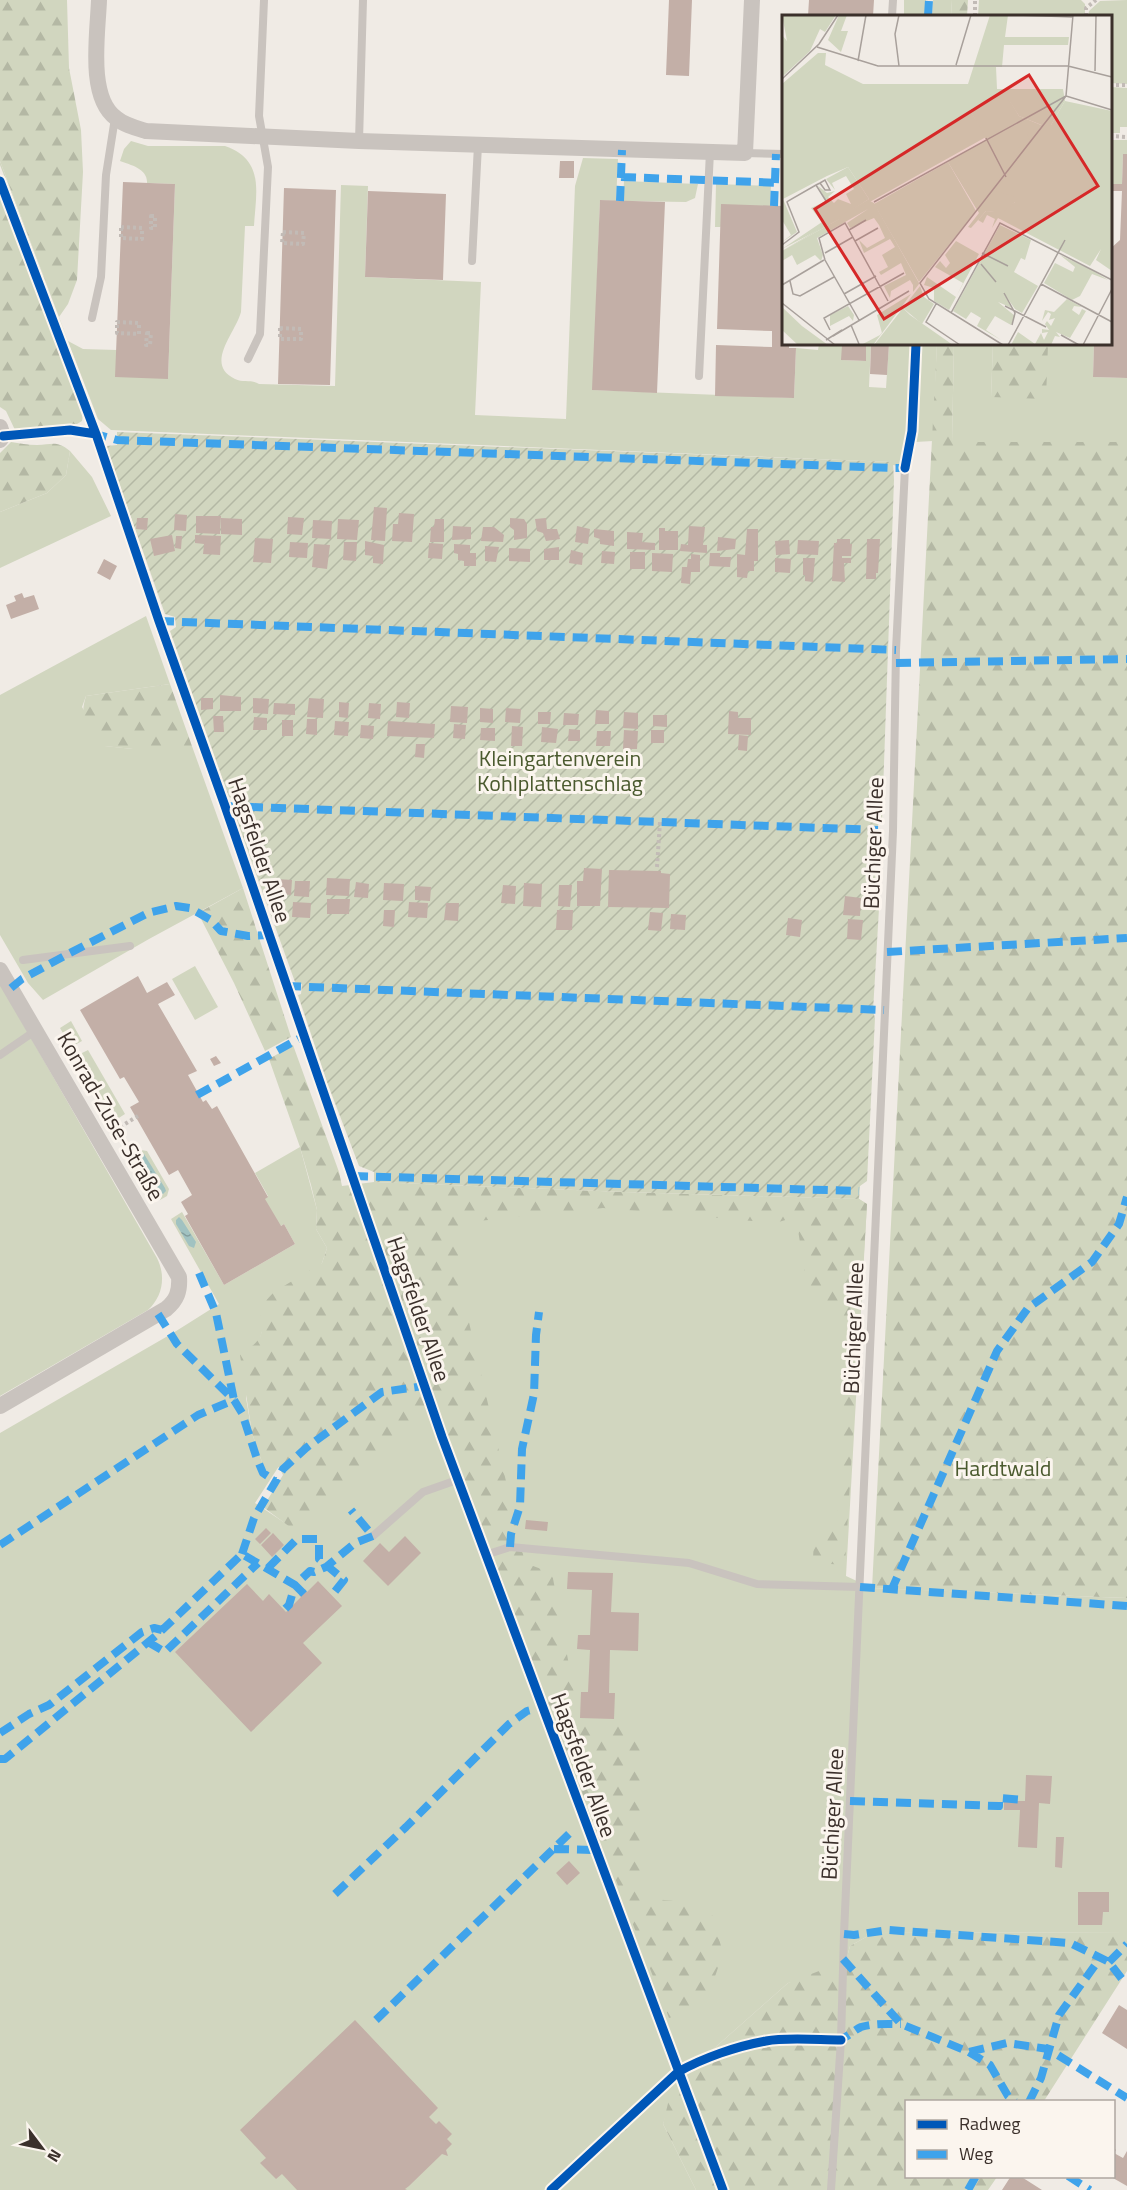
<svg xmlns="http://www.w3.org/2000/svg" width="1127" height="2190" font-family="'Titillium Web',sans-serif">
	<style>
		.green { fill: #d1d6bf; fill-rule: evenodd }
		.forest { fill: url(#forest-firs) }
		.garden { fill: url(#garden-furrows) }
		.water { fill: url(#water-ripples) }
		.building { fill: #c3afa7 }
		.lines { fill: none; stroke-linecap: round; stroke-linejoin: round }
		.path { stroke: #c2bbb6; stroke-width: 4; stroke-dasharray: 3 3; stroke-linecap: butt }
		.lane { stroke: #c9c3be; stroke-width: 8 }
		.street { stroke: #c9c3be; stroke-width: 16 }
		.quiet { stroke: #3fa3eb; stroke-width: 8; stroke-dasharray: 15 8; stroke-linecap: butt }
		.cycleway-casing { stroke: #fbf5ee; stroke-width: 13 }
		.cycleway { stroke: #0057b8; stroke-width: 9 }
		.labels { text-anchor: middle; stroke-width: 6; stroke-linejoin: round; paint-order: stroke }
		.park-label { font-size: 22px; fill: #4a5a2e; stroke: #fbf5ee }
		.street-label { font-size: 22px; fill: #3b302b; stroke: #fbf5ee }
		.inset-road { fill: none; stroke: #a8a09b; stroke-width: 1.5 }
		.view { fill: #d62828; fill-opacity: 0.15; stroke: #d62828; stroke-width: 3 }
		.inset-edge { fill: none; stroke: #3b302b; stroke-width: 3 }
	</style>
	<defs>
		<pattern id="forest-firs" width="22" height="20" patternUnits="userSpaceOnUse" patternTransform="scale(1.5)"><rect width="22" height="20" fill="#d1d6bf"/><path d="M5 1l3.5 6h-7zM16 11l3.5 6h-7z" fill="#b4b8a4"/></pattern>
		<pattern id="garden-furrows" width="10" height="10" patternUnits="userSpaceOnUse" patternTransform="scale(1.5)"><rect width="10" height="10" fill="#d1d6bf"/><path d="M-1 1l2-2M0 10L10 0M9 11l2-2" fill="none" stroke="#b4b8a4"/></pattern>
		<pattern id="water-ripples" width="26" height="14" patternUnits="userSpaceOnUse" patternTransform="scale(1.5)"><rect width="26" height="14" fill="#a1c2c1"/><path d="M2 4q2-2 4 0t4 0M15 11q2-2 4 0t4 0" fill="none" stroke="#849e9d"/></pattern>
	</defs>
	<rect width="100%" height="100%" fill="#f0ebe5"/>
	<path class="green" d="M904 0H926L925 16H904Z
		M933 0H952L951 16H932Z
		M979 0H1081L1085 4V16H978Z
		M1127 0V84L1111 83 1110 16H1088L1089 11 1100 1Z
		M1110 87 1127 88V127H1120V133H1111Z
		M1110 140H1127V154H1123L1122 184H1111Z
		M131 141 148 146H225C265 160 256 192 254 226H245L241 312C235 334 204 364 235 379 243 383 251 379 259 384L335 386 341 185 368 186 365 277 481 282 475 415 566 419 575 186 583 158 618 159 616 201 600 200 593 390 794 398 796 348 818 350 819 344H871L869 387 886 388 889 344H913C912 365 913 455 898 466L893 465 892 462 111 430 98 419 0 165V161L68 341 83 349 117 350 168 379 175 184 147 183C148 169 131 165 120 161L124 149ZM842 345 866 346 865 361 842 360Z
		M624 181 698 184 695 198 686 202 623 201Z
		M716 184 771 186 770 206 720 227H715Z
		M920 344H937L933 441 915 442Z
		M954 344H993L991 397 1047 344H1040H1094L1093 377 1127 378V442H952Z
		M70 451 92 477 111 516 0 568V512L47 493 66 475Z
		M146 616 170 684 86 696 82 707 105 746 133 749H193L243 888 149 939 43 1000 28 983 0 935V695Z
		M195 966 218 1007 195 1020 172 979Z
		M0 984 157 1258C166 1276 163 1296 148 1310L0 1396Z
		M71 1021 82 1041 71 1047 60 1028Z
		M88 1050 125 1114 114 1121 76 1056Z
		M300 1147 317 1210 316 1229 327 1248 322 1263 263 1328 259 1342 246 1398 252 1433 264 1468 279 1466 255 1503 294 1529 365 1191 859 1199 867 1204 846 1576 872 1588 1127 1598V1933L875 1932 850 1946 843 1972 788 1983 710 2052 684 2064 663 2124 696 2190H0V1433L173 1333 219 1304 171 1219 182 1212 224 1285 295 1244 284 1224 279 1227 263 1200 268 1196 255 1173Z
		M141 1150 147 1151 169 1189 167 1196 160 1200 134 1154Z"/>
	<path class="forest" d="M0 0H67L69 68 81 130 83 172 77 280 68 304 59 317 0 161Z
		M952 0H968L967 16H951Z
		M0 195 83 414 82 421 77 424 15 430 6 411 0 407Z
		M937 344H954L952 442H1127V1598L872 1588Z
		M993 344H1048L1046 399 991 397Z
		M11 442C19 443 28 445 37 445 52 445 56 440 70 451L66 475 47 493 0 512V453Z
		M170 684 193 749H133L104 746C89 728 78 721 86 696Z
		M243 888 291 1037 265 1051 234 983 198 913Z
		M293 1045 339 1172 342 1186 374 1182 624 1192 859 1199 867 1204 845 1565 817 1563 813 1558 814 1541H824L836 1518 838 1510 847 1337 846 1325 806 1281 796 1217 775 1223 603 1208 459 1223 458 1275 525 1563 552 1573 580 1725H642V1898L709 1904 723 1953 705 2006 669 2018 433 1405 294 1530 263 1507 283 1475 279 1467 273 1470 264 1468 252 1433 240 1355C263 1339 265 1336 259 1308L274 1292 322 1263 327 1248 316 1229 317 1210 311 1185 300 1147 269 1059Z
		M875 1932 1127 1933V1971L1044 2101 906 2102V2176L997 2177 988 2190H696L663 2124 672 2087 684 2064 710 2052 788 1983 819 1971 843 1972 850 1946Z
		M173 2025 176 2032 83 2118 78 2113Z"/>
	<path class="garden" d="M117 432 893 462 894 480 882 821 878 825V836L883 840 873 1011 875 1018 867 1181 860 1186 859 1199 624 1192 374 1182V1172L359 1166 327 1082 298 995 301 994 302 984 295 982 235 815 239 810 238 802 229 797 170 631 176 627 175 617 165 614 106 446 117 445Z"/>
	<path class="water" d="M140 1153 144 1154 165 1188 166 1191 163 1194H160L138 1158 137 1156Z
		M179 1217 182 1220 196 1242 194 1248 189 1246 176 1224V1220Z"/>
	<path class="building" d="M669 0H692L689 76 666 75Z
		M809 0H874L873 16H808Z
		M1123 154H1127V378L1093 377 1094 344H1110V249L1120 240 1122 191H1110V184H1122Z
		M560 161H574V178H559Z
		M123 182 175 184 168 379 115 377Z
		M284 188 336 190 330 385 278 384Z
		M368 191 446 194 443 280 365 277Z
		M600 200 665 202 657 393 592 390Z
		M721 204 783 206V344H789V348H796L794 398 715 396 716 345 772 347V331L717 329Z
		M871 344H889L887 375 870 374Z
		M842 345 866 346V361L841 360Z
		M374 507 387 508 385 541 371 540Z
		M399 513 414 514 412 542 392 541 393 524H398Z
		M175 514 187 515 186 531 174 530Z
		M196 516H221L220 534 196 533Z
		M288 517 304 518 302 535 287 534Z
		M137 518H148L147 530 136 529Z
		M221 518 242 519V535L221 534Z
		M510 518 524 519 527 524V538L514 540V530L510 527Z
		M546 518 547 529H557L560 539 546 541 543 533 537 531 535 519Z
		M338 519 359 520 357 540 337 539Z
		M435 519H444V542H430L431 527H434Z
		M313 520 332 521 331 539 312 538Z
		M453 526 471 527V539L452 540Z
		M577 526 590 529 588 544 575 542Z
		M689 526 705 527 703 545H707V553L680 551 681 544 688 545Z
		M483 527H494L504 535 503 542 481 541Z
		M659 528H665V531H678V550H659Z
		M594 529 614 531V546L600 544V539L594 537Z
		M747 529H758V561H754V571H748L747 578 737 577V554L745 555Z
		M627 532 643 533 642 542 655 543V550L627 549Z
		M172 535 175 551 154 556 150 539Z
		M195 535 221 536 220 555 203 554 204 544 195 543Z
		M176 536H182L181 549 175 548Z
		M718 537 736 539 735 549 717 551Z
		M255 538 273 539 271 563 253 562Z
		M837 539H850V544H852L851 556H842V558H851V563H844L845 582 832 581 834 543H837Z
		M867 539H880L878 573H876V579H866Z
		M789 540 790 554 776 555 775 541Z
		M798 540 819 541 818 555 797 554Z
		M365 541 384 545 383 564 373 563V556L365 555Z
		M290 542 308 543 307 558 289 557Z
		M344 542H357L356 561 343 560Z
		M429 543 443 544 442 559 428 558Z
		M314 544 330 545 327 569 312 567Z
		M454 544 470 545V553H476V566H464V561L458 560V554L454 553Z
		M485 546 499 547 496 562 485 561Z
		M559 547V560H544V549Z
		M509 548 530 549V562L509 561Z
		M571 550 583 553 582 565 569 563Z
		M602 551 615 552 614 564 601 563Z
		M630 552H645V569H630Z
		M652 553 673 554 672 572 652 571Z
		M710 553H720V557H731L730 567 709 566Z
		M691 554 700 555V572H691L690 584 681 583 682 567H687L688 559H691Z
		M775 558 791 559 790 573 775 572Z
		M803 558H815L813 582 805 581V575H803Z
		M104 559 117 566 110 580 97 573Z
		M22 593 24 598 34 595 39 609 11 619 6 605 16 601 14 596Z
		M220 695 241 697V711H220Z
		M201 698H213V709L201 710Z
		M253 698 269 699 268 714 253 713Z
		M309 698 324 699 323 718 307 717Z
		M339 702 349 703 348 718 339 717Z
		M397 702 410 703 409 718 396 717Z
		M274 703 295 704V715L273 714Z
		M369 703 381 704 380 719 368 718Z
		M451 706 468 707 467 723 450 722Z
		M480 708 493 709V723L480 722Z
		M506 708 521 709 520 723 505 722Z
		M596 710 609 711V724H595Z
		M729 711 738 712V718H751V735L728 734Z
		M538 712H551L550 724H538Z
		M624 712 638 713V729L623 728Z
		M564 713 579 714 578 725H563Z
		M653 715H667V727L653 726Z
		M213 716H223L224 732H214Z
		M254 717 267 718V730H253Z
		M307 719H317V735L306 734Z
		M282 720H293V736H282Z
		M335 721 349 722 348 736 334 735Z
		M388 721 435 724 434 738 387 736Z
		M454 724 466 725 465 739 453 738Z
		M361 725 374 726 373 739 360 738Z
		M512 726 523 727 522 746H511Z
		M542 727 558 729 556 743 541 742Z
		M481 728H495V741L480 740Z
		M569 729 580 730V741H568Z
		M624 730 638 731 637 749H623Z
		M651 730H664V743H651Z
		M597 731H611L610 746H596Z
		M739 735 748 736 747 751 738 750Z
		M416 744H425L424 758 415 757Z
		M584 868 602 869 600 906H577V881H583Z
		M609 870 661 871V873L670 874 669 908 608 907Z
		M327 878 350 879 349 896 326 895Z
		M277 879 292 880 291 895 276 894Z
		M295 881H310L309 897 294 896Z
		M356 882 369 884 368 898 354 897Z
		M384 883 404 884 403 901 383 900Z
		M524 883 542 884 541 907 523 906Z
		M503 885 516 886 515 904 501 903Z
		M559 885H572L570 907 558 906Z
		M415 886 431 887 430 901 415 900Z
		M845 896 861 898 860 916 843 915Z
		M327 899H350L349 914H327Z
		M293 902 311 903 310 918 292 917Z
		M409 902 428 903 427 918 408 917Z
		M446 903H459L458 921 444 920Z
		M384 910H395L394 927 383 926Z
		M557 910H573L572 930H556Z
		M650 912 663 913 661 931 648 930Z
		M671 914 686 915 685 930 670 929Z
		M788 918 802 920 800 937 786 935Z
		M848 919 863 920 861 940 847 939Z
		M138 976 147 993 167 982 175 995 158 1004 197 1071 188 1075 203 1102 206 1100 212 1109 217 1106 268 1197 265 1199 281 1226 284 1224 295 1244 224 1285 185 1216 188 1214 181 1202 192 1195 178 1170 169 1175 130 1107 139 1102 124 1077 120 1079 80 1010Z
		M216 1056 221 1063 214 1066 210 1059Z
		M423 1319 427 1331 421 1333 416 1322Z
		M526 1520 548 1522 547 1531 525 1529Z
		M266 1528 271 1533 260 1544 255 1539Z
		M273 1533 284 1545 272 1557 261 1545Z
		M405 1536 421 1553 388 1586 363 1561 380 1543 389 1552Z
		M568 1572 613 1573 611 1612 639 1613 638 1651 610 1650 609 1693H615L614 1719 580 1718 581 1692H588L590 1650 577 1649 578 1635H590L592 1590 567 1589Z
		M318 1581 342 1606 303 1643 322 1663 251 1732 175 1652 247 1584 263 1601 269 1594 286 1612 301 1597 299 1595 305 1589 307 1592Z
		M1026 1775 1052 1776 1050 1804 1039 1803 1037 1848 1018 1847 1020 1810H1004V1801H1025Z
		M1056 1837H1064L1062 1868 1055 1867Z
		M569 1861 580 1873 567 1885 556 1873Z
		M1078 1892H1109V1912H1103L1102 1925H1078Z
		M1119 2005 1127 2010V2049L1102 2033Z
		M355 2020 438 2108 429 2117 436 2124 439 2121 452 2134 447 2139 452 2144 446 2150 448 2156 442 2154 409 2186 405 2189 407 2190H297L282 2174 276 2179 260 2163 266 2158 240 2130Z
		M1114 2148 1116 2150 1114 2153 1123 2158 1127 2151V2186L1113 2178Z
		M1011 2176H1020L1042 2190H1002Z"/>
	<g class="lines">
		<path class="path" d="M975 16V0
			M1086 16V8L1096 0
			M1110 85H1127
			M1110 136 1127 137
			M151 216H155V228H151Z
			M121 227 142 228V239L121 238Z
			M283 232 304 233 303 244 282 243Z
			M117 322 139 323V334L117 333Z
			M280 328 301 329V339H280Z
			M147 333H151L150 345H146Z
			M657 867 660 822
			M115 1130 138 1116
			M613 2132 619 2133 625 2128 624 2122"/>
		<path class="lane" d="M892 16 893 0
			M359 141 363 0
			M745 153 784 154
			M472 261 478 145
			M92 318 101 277 106 175 115 118
			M248 359 260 334 268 167 259 116 264 0
			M699 376 710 152
			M3 436 70 430 96 434 159 621 225 806 442 1437 723 2190
			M23 960 130 946
			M0 1055 35 1031
			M373 1536 423 1492 457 1480
			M485 1555 510 1547 689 1563 757 1584 860 1587
			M831 2190 841 2040 844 1934 893 831 896 650 905 468"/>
		<path class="street" d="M99 0C98 32 87 97 116 118 124 125 136 128 146 131L359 141 745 153 752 0
			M0 427 3 436 0 440
			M0 970 179 1277C180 1291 177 1300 166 1309L0 1406"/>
		<path class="quiet" d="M928 16 929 0
			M621 177 784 183
			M620 201 622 150
			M774 206 776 154
			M95 430 96 434 117 440 893 468H905L906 463
			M159 621 896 650
			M896 663 1127 659
			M225 806 878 830
			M887 952 1127 938
			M286 986 884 1010
			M11 988 22 979 68 954 148 913 176 906 190 908 211 920 221 931 248 936 268 935
			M197 1095 304 1036
			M353 1176 859 1191
			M199 1273 216 1313 234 1400
			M158 1314 177 1344 234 1400
			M0 1545 198 1415 234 1400 242 1413 257 1459 263 1473 275 1481
			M510 1547 511 1534 520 1506 522 1449 534 1394 536 1335 539 1312
			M242 1554 254 1518 283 1469 306 1448 382 1392 424 1386
			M268 1568 297 1539H319V1559L344 1580 332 1595
			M860 1587 1127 1606
			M891 1591 997 1351 1028 1308 1092 1262 1119 1224 1127 1197
			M304 1594 295 1585 310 1571 314 1572 326 1567 355 1543 373 1536 351 1510
			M148 1642 165 1652 258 1563
			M0 1733 29 1714 49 1705 142 1632 154 1628 162 1630
			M0 1759H5L158 1634 242 1554 295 1585 289 1605 284 1610
			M850 1801 999 1806V1798L1025 1800
			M554 1849 595 1850
			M335 1894 406 1827 509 1724 527 1711 542 1707
			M844 1934 854 1935 888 1930 1070 1943 1109 1962 1122 1979 1127 1982
			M843 1959 901 2024 969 2052 1007 2043 1048 2049 1127 2098
			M1109 1962 1127 1944
			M376 2020 571 1832
			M835 2040C846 2040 852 2031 861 2027 874 2023 888 2024 901 2024
			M969 2052 990 2065 1008 2096 1015 2102
			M1029 2102 1041 2078 1059 2015 1101 1957
			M1068 2176 1090 2190
			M968 2190 976 2176"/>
		<defs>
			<path id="cycleway" d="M0 181 96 434 159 621 225 806 442 1437 723 2190
				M3 436 70 430 96 434
				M905 468 912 431 916 344
				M551 2190 678 2072C703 2058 737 2046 766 2041 786 2037 820 2040 841 2040"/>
		</defs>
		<use href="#cycleway" class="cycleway-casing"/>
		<use href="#cycleway" class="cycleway"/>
	</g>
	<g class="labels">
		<g class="park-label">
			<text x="560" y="766">Kleingartenverein<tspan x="560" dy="25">Kohlplattenschlag</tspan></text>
			<text x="1003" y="1476">Hardtwald</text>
		</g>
		<g class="street-label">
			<text transform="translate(873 843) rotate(-88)" y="8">Büchiger Allee</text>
			<text transform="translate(260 850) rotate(71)" y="8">Hagsfelder Allee</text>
			<text transform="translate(111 1116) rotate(60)" y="8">Konrad-Zuse-Straße</text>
			<text transform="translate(419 1309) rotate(71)" y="8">Hagsfelder Allee</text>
			<text transform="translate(853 1328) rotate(-88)" y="8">Büchiger Allee</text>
			<text transform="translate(584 1765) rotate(70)" y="8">Hagsfelder Allee</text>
			<text transform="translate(832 1814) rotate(-87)" y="8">Büchiger Allee</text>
		</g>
	</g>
	<g transform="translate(782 15)">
		<rect width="330" height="330" fill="#f0ebe5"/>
		<path d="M222 76 237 101 259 110H269L283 86 330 96V256L314 245 319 234 308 251 216 203 210 213 213 204 205 200 201 208 196 205 204 196 217 197 233 187V182L196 196 166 146 204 125 188 95ZM66 152 87 184 59 202 88 186 92 188 137 268V269L91 330H79L98 320 131 277V270L128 265 109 276 108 283 102 271 124 260 119 248 99 260 97 257 106 252 100 240 113 232 108 224 82 238 77 225 85 233 103 223 97 210 92 203 68 213 65 208 86 194 35 223 41 240 39 246 33 240 15 250 10 240 0 246V236L59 203 0 234 40 207 29 193 44 186 36 171 45 178 53 176 46 182 52 188 56 184 69 189 64 179 72 174 64 161 50 168 53 175 44 164ZM218 210 249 225 243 245 239 243 232 257 256 271 240 298 233 294 221 277 230 293 216 287 233 301 229 310 213 301 204 315 219 325 195 311 199 303 189 297 184 304 171 296ZM174 226 197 239 167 295 152 286V273L142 270 145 262 174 282 181 268 153 252 158 246 164 253 168 248 163 240ZM278 240 308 254 326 265 310 259 298 281 290 285 262 268 273 248 291 257 293 252ZM285 284 300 292 292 291 290 295 297 300 300 294 304 296 288 323 274 317 278 322 273 321 269 330H229L236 317 253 329 259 318 262 325 266 317 260 318V314L267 315 263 309 265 306 269 311 273 303 267 305 269 299 266 297 260 306 263 295 272 297ZM66 291 72 300 71 306 67 301 48 311V300Z" fill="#d1d6bf"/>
		<path d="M0 0H54L43 17 38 14 28 36 0 62V20L5 26ZM57 0H65L59 16H66L59 37 46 25ZM208 0H226L223 22H287L286 30H222L220 52H214L215 74H281L283 86 269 110 262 111 237 101 221 76 188 95 204 122 0 236 87 184 66 152 45 161 1 184 15 217 0 227 9 220 0 205V69L36 38H44L43 50 81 69H186ZM255 113 258 116 213 176 233 182V187L220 198 204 196 189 213 186 212 197 198 166 147 203 126 204 130 181 140 172 152 193 185 222 158 235 142 231 136 248 126 245 119ZM138 271 142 282 152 289 140 309 121 293ZM129 279 100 318 95 300ZM0 292 20 311 46 330H16L0 315Z" fill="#d1d6bf"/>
		<path d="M166 147 194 196 137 267 92 189ZM121 293 128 300 171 330H92Z" fill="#d1d6bf"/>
		<path class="inset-road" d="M233 0 291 2M291 0 284 81 330 95M35 32 96 51H286L330 62M76 46 84 0M174 50 189 0M117 51 113 19 117 0M313 56 314 1M0 64 37 29 56 0M204 123 224 162M34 170 44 186M92 187 284 81M67 215 84 205M73 226 96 213M0 230 17 217 5 187 6 186 34 170 38 168 43 165 48 175H43L38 168M43 238 71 222M200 238 226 251M199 249 214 267M8 266 11 279 18 281 52 262M259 269 330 307M0 270 42 245M222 278 233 298 230 310M62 279 94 261M0 288 53 330M154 289 144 307 178 330M223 291 264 312M169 298 218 208 330 265M77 305 43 245 37 223 63 208 106 286M69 310 77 329M48 315 42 303 122 258M279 320 297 330M51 321 127 276M44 325 60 315M221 330 147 284 138 268 284 81M226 330 283 225M301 330 330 274"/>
		<path class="view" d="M247 60 316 171 102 304 33 194Z"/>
		<rect width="330" height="330" class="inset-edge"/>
	</g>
	<rect x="905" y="2100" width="210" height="78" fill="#fbf5ee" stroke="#aea6a0" stroke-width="1.5"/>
	<rect x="917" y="2120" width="30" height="9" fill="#0057b8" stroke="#aea6a0" stroke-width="1.5"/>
	<text x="959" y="2130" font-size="18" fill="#3b302b">Radweg</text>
	<rect x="917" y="2150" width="30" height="9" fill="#3fa3eb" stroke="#aea6a0" stroke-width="1.5"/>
	<text x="959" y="2160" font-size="18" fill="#3b302b">Weg</text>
	<g transform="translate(42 2148) rotate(122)" stroke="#fbf5ee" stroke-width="4.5" paint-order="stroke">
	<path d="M0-4.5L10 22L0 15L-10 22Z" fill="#3b302b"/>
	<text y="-9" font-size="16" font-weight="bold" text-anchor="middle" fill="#3b302b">N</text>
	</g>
</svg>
